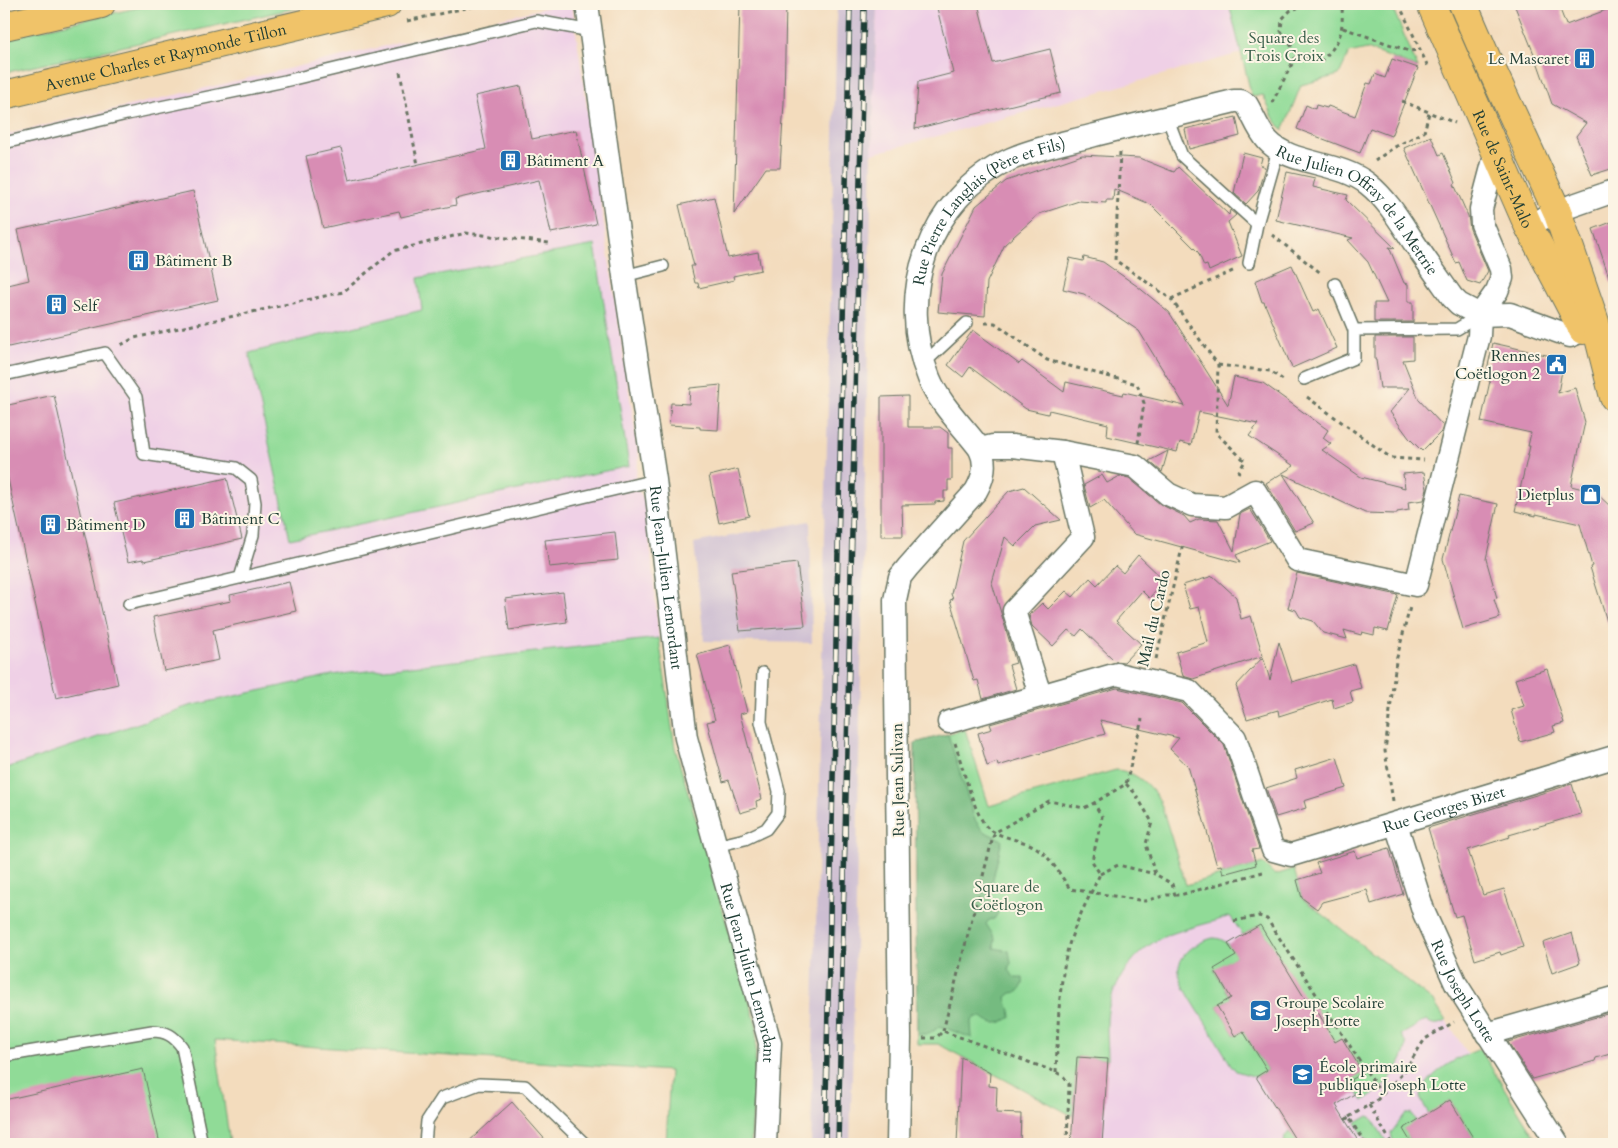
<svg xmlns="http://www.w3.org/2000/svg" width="1618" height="1148" font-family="Cardo,serif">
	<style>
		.built { fill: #efd0e6 }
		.industrial { fill: #cdbed2 }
		.green { fill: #90db97; stroke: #588c66 }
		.forest { fill: #74bb80; stroke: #4a7c5a }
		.building { fill: #d88db4 }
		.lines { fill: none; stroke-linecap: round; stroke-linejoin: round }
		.lane-casing { stroke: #697564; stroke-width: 14 }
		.street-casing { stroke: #697564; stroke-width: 25 }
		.primary-casing { stroke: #697564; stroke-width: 30 }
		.path { stroke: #697564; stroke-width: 3; stroke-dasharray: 4 4; stroke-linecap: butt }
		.lane { stroke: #fff; stroke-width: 11 }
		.street { stroke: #fff; stroke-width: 22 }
		.primary { stroke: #f0c369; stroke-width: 28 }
		.rail-casing { stroke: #1f3d34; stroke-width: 5.5 }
		.rail { stroke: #fcf5e5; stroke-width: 4; stroke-dasharray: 11; stroke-linecap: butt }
		.labels { text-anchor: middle; stroke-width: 4; stroke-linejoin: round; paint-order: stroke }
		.park-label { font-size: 16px; fill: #365d48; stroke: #fcf5e5 }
		.street-label { font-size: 16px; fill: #1f3d34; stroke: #fcf5e5 }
		.poi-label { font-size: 16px; fill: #1f3d34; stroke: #fcf5e5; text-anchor: start }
	</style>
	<rect width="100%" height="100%" fill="#fcf5e5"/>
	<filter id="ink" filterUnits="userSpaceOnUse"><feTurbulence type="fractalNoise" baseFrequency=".02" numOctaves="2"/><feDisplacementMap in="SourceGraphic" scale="10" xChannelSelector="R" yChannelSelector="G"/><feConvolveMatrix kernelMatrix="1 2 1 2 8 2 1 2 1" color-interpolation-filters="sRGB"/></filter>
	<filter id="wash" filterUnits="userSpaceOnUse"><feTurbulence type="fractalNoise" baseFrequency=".0096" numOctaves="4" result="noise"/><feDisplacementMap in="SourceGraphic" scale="20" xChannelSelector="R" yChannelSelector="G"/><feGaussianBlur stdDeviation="1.12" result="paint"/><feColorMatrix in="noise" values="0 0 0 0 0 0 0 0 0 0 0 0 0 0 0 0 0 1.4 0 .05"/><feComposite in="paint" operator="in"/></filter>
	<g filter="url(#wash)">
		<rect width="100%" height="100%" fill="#f3dcbd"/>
		<path class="built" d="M561 4H572L606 239 639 457 634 485 646 502 659 638 332 675 189 706 4 769V135L394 44Z
			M877 4H1229L1241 53 872 154Z
			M1294 869 1302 898 1434 1002 1468 1054 1480 1049 1539 1144H1071L1085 942 1092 932Z"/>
		<path class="industrial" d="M837 4H877L872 154 853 1044 850 1144H811Z
			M810 521 812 643 704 641 694 543Z"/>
		<path class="green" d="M154 4H314L4 73V38Z
			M1229 4H1391L1418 68 1367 49 1349 53 1339 75 1301 85 1283 131 1273 117 1263 95 1252 97Z
			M595 245 629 466 290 539 249 353 422 310 418 278Z
			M659 638 675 748 757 1027 751 1144H666L670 1071 215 1040 230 1144H4V769L189 706 332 675Z
			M965 729 989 806 1116 770C1135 771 1150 785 1160 801L1186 885 1263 863 1275 875 1294 869 1302 898 1434 1002 1446 1021C1438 1025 1433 1026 1426 1020L1401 1035 1406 1043V1048C1399 1071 1384 1089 1363 1101L1351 1080 1362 1073 1330 1046 1328 1030 1311 1001 1302 1006 1291 976 1260 925 1243 935 1230 916C1210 924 1188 927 1168 935 1138 947 1117 975 1109 1006 1105 1022 1108 1042 1108 1059L1077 1057 1073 1116 938 1044H917L915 743Z
			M1213 938C1225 938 1230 946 1236 956L1214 970 1231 998 1217 1006 1235 1036 1243 1031 1267 1070 1256 1077 1236 1071 1231 1065C1220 1046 1209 1028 1197 1009 1191 999 1182 986 1179 974 1176 955 1197 942 1213 938Z
			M1480 1049 1535 1138 1525 1144H1477L1450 1100 1429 1114 1420 1098C1427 1072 1457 1058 1480 1049Z
			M1406 1113H1411L1416 1122 1404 1130 1409 1139 1397 1144C1393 1142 1391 1137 1391 1133Z
			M1368 1116 1371 1117 1388 1144H1369L1356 1123Z
			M1290 1132 1298 1144H1284L1285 1136Z"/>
		<path class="forest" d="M948 734 975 820 983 831 1002 840 989 896 990 900 998 913 994 919 989 920 986 924 995 938 994 948 1009 951 1011 963 1009 970C1015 977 1011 979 1023 978 1024 985 1022 987 1018 992L1011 993 1006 997C1007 1005 1011 1010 1011 1017 1001 1025 991 1025 982 1017H975L971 1022 972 1038 940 1026 929 1034H917L915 743Z"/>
		<g id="blocks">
			<path class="building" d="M740 4H786L784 103 780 168H766L734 214Z
				M936 4H978L993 63 1050 49 1061 93 915 129 918 82 953 73Z
				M1514 4H1558L1566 25 1614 7V168L1592 175 1576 136 1586 123 1552 104 1538 64Z
				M1392 59 1418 68 1391 136 1370 128 1360 153 1297 129 1306 105 1315 109 1316 105 1327 108 1328 106 1355 116 1367 83 1371 84 1375 74 1385 78Z
				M521 86 532 139 576 130 596 224 551 233 539 180 455 199 456 205 401 217 399 211 323 228 306 156 341 148 349 180 486 149 475 96Z
				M1236 117 1240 136 1189 149 1185 129Z
				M1431 136 1439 155 1443 153 1456 183 1454 184 1468 216 1470 229 1488 271 1480 285 1467 281 1459 262 1456 263 1404 148Z
				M1243 153 1262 158 1260 165 1265 167 1258 191 1246 204 1234 193Z
				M1082 155 1139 158 1174 172 1178 167 1229 215 1230 210 1236 215 1228 222 1242 256 1209 271 1207 265 1204 266 1198 252 1150 204 1114 189 1113 200H1106V203L1079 201 1039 214 1005 244 987 282 985 316 938 312 942 274 976 206 1006 181Z
				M1287 172 1315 178 1313 187 1348 195 1346 200 1395 248 1389 247 1404 283 1408 284V302H1413V322H1374V303H1387L1368 262 1348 240 1353 238 1276 220Z
				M193 191 218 300 4 348V286L29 280 18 230Z
				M714 197 728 258 758 252 761 270 733 276 734 280 699 288 698 283H695L691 266H694L679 205Z
				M1614 221V283H1611L1593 229Z
				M1084 257 1103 262 1137 286 1169 312 1228 405 1234 377 1263 383 1328 430 1323 438 1331 444 1322 450 1361 477 1405 488 1403 474 1424 472 1427 489 1424 500 1408 502 1409 510 1397 512V514L1365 513 1283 474 1314 523 1295 531 1266 483 1294 466 1249 436 1258 424 1199 412 1191 445 1180 442 1177 452 1107 436 1108 424 1049 410 1048 414 1026 409 970 367 963 377 948 365 973 330 1019 364 1022 361 1064 392 1066 382 1123 395 1124 392 1185 406 1139 331 1084 294 1063 289 1070 258 1083 261Z
				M1292 265 1313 312 1319 309 1337 348 1292 368 1264 302H1262L1255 281Z
				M1375 337H1413V359L1403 360 1419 400 1443 426 1441 432 1422 451 1409 438 1390 412 1410 388H1380L1376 360H1375Z
				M1493 343 1564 359 1558 393 1575 388 1585 422 1571 486 1595 492 1611 507 1614 519V630L1610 631 1590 567 1592 566 1580 524 1536 514V516L1515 511 1530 446H1528L1531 433 1481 422 1490 381 1485 379Z
				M721 385 718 430 700 429V427L669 425 671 403 689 404 690 388Z
				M54 395 118 684 56 698 4 461V406Z
				M908 396V427H940L948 433V448H952V480H948V491H944V501L935 502V504L902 505 903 536H881V397Z
				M1168 451 1162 472 1149 461Z
				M738 469 749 516 719 523 709 476Z
				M1102 475 1107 483 1120 476 1129 478 1160 504 1184 516 1190 523 1199 519 1218 520 1234 551 1240 514 1250 509 1270 541 1236 555 1240 563 1134 534 1104 500 1090 508 1084 485Z
				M227 478 242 539 144 561 143 559 128 562 114 503Z
				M1024 487 1061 520 1035 526 1015 546 1005 537 992 583 1016 663 1009 665 1016 689 983 699 978 680 974 681 950 600 953 599 951 594 963 541 1009 491Z
				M1459 496 1498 504 1486 559 1497 598 1494 599 1500 618 1463 629 1443 559Z
				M615 532 618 560 549 567 545 540Z
				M1138 555 1165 581 1149 598 1142 591 1116 621 1141 644 1124 662 1115 661 1082 629 1076 636 1068 630 1053 646 1032 626 1029 615 1042 603 1048 609 1066 591 1073 597 1090 578 1097 585 1115 566 1123 573Z
				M797 563 805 626 740 631 731 571Z
				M1297 573 1398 595 1388 631 1375 628 1374 635 1362 632 1361 635 1344 630 1347 639 1323 633 1313 621 1300 617 1296 610 1288 608Z
				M1213 576 1236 597 1241 619 1251 616 1263 656 1193 679 1183 676 1176 652 1208 642 1199 607 1190 609 1183 585Z
				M289 582 296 611 213 630 219 660 164 671 153 617 231 601 230 595Z
				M563 592 567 622 509 630 505 599Z
				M1279 642 1292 682 1354 664 1361 688 1350 691 1353 702 1334 708 1332 699 1279 716 1278 710 1247 719 1236 686 1263 657 1270 680Z
				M730 645 747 712 740 714 762 799 756 801 757 808 740 813 729 780 723 782 707 722 715 720 697 654Z
				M1547 669 1564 723 1553 726 1555 732 1520 742 1511 710 1524 706 1515 679Z
				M1117 688 1182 703 1224 745 1259 849 1252 850 1256 865 1223 874 1221 865 1217 866 1188 766 1170 749 1179 738 1100 720 1105 734 998 766 997 762 987 766 978 733 992 729 990 724Z
				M1337 757 1346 788 1304 801 1306 808 1276 817 1266 788 1297 778 1295 770Z
				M1572 784 1581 814 1509 835 1510 837 1468 850 1483 895 1504 889 1523 947 1501 955 1500 952 1475 960 1462 915 1455 917 1428 828Z
				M1389 848 1403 894 1371 904 1367 890 1322 902 1317 909 1302 898 1297 880 1320 873 1316 863 1355 851 1357 858Z
				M1260 925 1307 1002 1311 1000 1335 1042 1342 1038 1363 1073 1351 1080 1358 1092 1336 1105 1360 1144H1298L1256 1077 1267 1070 1243 1031 1235 1036 1217 1006 1231 998 1214 969 1236 956 1228 944Z
				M1572 933 1580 963 1552 973 1543 943Z
				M1614 1012V1053L1596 1058 1595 1061 1532 1079 1508 1042Z
				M961 1057 990 1073 989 1086 997 1087 996 1113 1021 1114 1020 1144H957Z
				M1077 1057 1108 1059 1102 1144H1071Z
				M143 1069 160 1144H4V1100Z
				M1450 1100 1477 1144H1412L1403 1129Z
				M512 1102 549 1144H466Z"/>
		</g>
	</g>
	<g filter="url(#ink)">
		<use href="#blocks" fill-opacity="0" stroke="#697564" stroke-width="1"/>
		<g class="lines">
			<defs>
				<path id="lane" d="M1167 117 1182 156 1257 224
					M4 143 127 114 285 81 536 21 591 31
					M1249 263 1257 224 1278 150
					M624 276 663 266
					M1354 330 1457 329 1480 315
					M924 363 967 323
					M4 375 105 353 136 397 144 454 236 468 251 480 255 503 253 535 240 578
					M1304 379 1354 358V330L1335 284
					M129 604 655 480
					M716 846 745 839 766 829 778 813 779 791 761 722 763 673
					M4 1056 152 1031C166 1031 174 1036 182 1047L202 1144
					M425 1144 427 1121 442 1098 479 1084 525 1086 585 1144"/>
				<g id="street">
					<path id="s1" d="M587 4 624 276 655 480 686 738 770 1043 765 1144"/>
					<path d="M1528 225 1571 206 1614 191"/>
					<path d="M1480 315 1510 314 1570 336 1584 330 1595 322"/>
					<path d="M980 449 993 446H1012L1063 452 1135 466 1168 494 1192 505 1226 507 1255 491 1297 560 1416 585 1479 336 1480 315 1497 291 1502 278 1501 269 1482 224 1481 209 1496 152"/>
					<path d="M1040 695 1014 611 1083 537 1063 452"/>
					<path id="s2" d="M949 722 1117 674 1189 691 1235 738 1273 850 1291 855 1614 757"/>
					<path id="s3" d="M1396 824 1424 913 1456 984 1558 1144"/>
					<path d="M1487 1034 1614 998"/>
					<path id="s4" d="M898 1144 900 1038 895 600 900 577 908 567 976 491C984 477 987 464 980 449 962 425 940 405 929 378 895 296 928 197 1011 159 1036 148 1064 143 1091 136 1138 124 1186 113 1234 101H1241L1247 105C1254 117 1258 130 1268 141 1290 165 1339 161 1368 184 1388 200 1401 223 1415 244 1427 262 1440 280 1452 297L1459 304 1480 315"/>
				</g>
				<g id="primary">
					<path id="s5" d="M1431 4 1528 225 1583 330"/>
					<path d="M1463 4 1486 57 1557 211 1595 322 1614 397"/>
					<path d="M4 26 101 4"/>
					<path id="s6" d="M4 95 387 4"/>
				</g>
			</defs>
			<use href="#lane" class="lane-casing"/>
			<use href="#street" class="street-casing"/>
			<use href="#primary" class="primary-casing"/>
			<path class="path" d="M1399 4 1429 69
				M407 21 484 4
				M1343 28 1409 51 1419 50
				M1297 54 1312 61 1322 60C1342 41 1343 31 1342 4
				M400 72 418 165
				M1402 101 1455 123
				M1272 103 1297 54 1281 31 1282 19 1291 10 1310 4
				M1120 152 1115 260 1171 299 1218 365 1216 433 1245 461 1238 473
				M1375 161 1393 148 1424 132 1429 113
				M1272 235 1322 274
				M1171 299 1235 270
				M985 323H995L1047 360 1137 384 1144 403 1138 443
				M121 345 134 338 343 292 393 251 466 233 549 243
				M1218 365 1270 371 1286 382
				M1307 397 1391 458 1424 460
				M1156 659 1183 544
				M955 743C961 761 975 819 989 829 1001 837 1015 839 1029 844 1047 851 1059 873 1070 889L1145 901 1167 895H1180L1263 872
				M1126 784 1135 793 1152 822 1146 844 1155 874 1172 884 1175 895
				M1393 801 1385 751 1396 661 1410 607
				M1100 874 1118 865 1155 874
				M1234 921 1259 916 1267 919 1382 1095
				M943 1031 993 837 996 832 1049 801 1084 808 1094 803
				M923 1038H936L943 1031 1056 1072 1064 1077 1069 1084 1067 1144
				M1056 1072C1058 1031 1058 988 1068 948 1075 922 1089 898 1100 874L1092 861 1102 817 1094 803 1126 784 1142 719
				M1369 1105 1392 1144
				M1349 1117 1377 1100 1403 1073 1425 1039 1454 1022
				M1345 1120 1349 1117 1365 1144"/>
			<use href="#lane" class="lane"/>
			<use href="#street" class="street"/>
			<use href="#primary" class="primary"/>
			<defs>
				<path id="rail" d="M825 1144 850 4
					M838 1144 864 4"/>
			</defs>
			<use href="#rail" class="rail-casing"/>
			<use href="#rail" class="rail"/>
		</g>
	</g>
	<defs>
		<symbol id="building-square" viewBox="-11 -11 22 22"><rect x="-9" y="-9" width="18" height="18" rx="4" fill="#1f6fb2" stroke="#fcf5e5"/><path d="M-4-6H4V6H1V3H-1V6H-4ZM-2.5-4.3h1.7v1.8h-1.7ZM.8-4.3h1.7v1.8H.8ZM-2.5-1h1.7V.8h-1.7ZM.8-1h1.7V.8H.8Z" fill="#fff"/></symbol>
		<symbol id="civic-square" viewBox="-11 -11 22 22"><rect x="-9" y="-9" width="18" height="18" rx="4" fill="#1f6fb2" stroke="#fcf5e5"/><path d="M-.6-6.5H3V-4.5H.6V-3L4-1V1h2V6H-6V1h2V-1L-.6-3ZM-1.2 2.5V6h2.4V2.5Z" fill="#fff"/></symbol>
		<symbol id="shop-square" viewBox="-11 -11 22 22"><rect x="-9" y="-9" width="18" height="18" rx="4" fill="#1f6fb2" stroke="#fcf5e5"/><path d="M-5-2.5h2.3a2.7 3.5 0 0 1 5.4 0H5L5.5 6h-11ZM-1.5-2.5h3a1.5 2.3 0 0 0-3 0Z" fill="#fff"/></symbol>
		<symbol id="school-square" viewBox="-11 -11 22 22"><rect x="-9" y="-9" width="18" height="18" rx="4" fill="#1f6fb2" stroke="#fcf5e5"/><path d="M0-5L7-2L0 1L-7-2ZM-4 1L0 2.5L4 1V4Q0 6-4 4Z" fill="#fff"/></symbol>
	</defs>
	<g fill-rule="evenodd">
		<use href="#building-square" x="1572" y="46" width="25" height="25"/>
		<use href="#building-square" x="498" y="148" width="25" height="25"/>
		<use href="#building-square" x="126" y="248" width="25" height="25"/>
		<use href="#building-square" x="44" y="292" width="25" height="25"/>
		<use href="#civic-square" x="1544" y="352" width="25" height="25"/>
		<use href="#shop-square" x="1578" y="482" width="25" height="25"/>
		<use href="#building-square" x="172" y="506" width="25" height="25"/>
		<use href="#building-square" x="38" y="512" width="25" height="25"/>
		<use href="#school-square" x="1248" y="998" width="25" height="25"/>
		<use href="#school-square" x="1290" y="1062" width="25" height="25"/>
	</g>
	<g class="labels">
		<g class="park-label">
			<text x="1284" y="43">Square des<tspan x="1284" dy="18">Trois Croix</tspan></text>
			<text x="1007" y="892">Square de<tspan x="1007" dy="18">Coëtlogon</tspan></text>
		</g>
		<g class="street-label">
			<text dy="6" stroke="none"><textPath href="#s6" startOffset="166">Avenue Charles et Raymonde Tillon</textPath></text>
			<text dy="6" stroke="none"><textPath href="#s5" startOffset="180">Rue de Saint-Malo</textPath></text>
			<text dy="6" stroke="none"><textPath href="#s4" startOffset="1476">Rue Julien Offray de la Mettrie</textPath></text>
			<text dy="6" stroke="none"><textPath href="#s4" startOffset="1019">Rue Pierre Langlais (Père et Fils)</textPath></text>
			<text dy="6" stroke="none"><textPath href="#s1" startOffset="579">Rue Jean-Julien Lemordant</textPath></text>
			<text transform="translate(1153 618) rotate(-77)" y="6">Mail du Cardo</text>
			<text transform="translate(897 780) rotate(-91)" y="6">Rue Jean Sulivan</text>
			<text dy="6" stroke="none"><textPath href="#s2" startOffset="611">Rue Georges Bizet</textPath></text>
			<text dy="6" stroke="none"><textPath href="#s1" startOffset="984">Rue Jean-Julien Lemordant</textPath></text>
			<text dy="6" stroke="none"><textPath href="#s3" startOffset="181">Rue Joseph Lotte</textPath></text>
		</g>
		<g class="poi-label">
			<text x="1569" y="64" text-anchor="end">Le Mascaret</text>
			<text x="526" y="166">Bâtiment A</text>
			<text x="155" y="266">Bâtiment B</text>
			<text x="73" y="311">Self</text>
			<text x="1540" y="361" text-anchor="end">Rennes<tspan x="1540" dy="18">Coëtlogon 2</tspan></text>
			<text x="1574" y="500" text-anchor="end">Dietplus</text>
			<text x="201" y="524">Bâtiment C</text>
			<text x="66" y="530">Bâtiment D</text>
			<text x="1276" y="1008">Groupe Scolaire<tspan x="1276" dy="18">Joseph Lotte</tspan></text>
			<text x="1319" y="1072">École primaire<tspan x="1319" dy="18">publique Joseph Lotte</tspan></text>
		</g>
	</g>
	<rect width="1618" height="1148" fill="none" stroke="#fcf5e5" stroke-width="20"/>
</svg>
